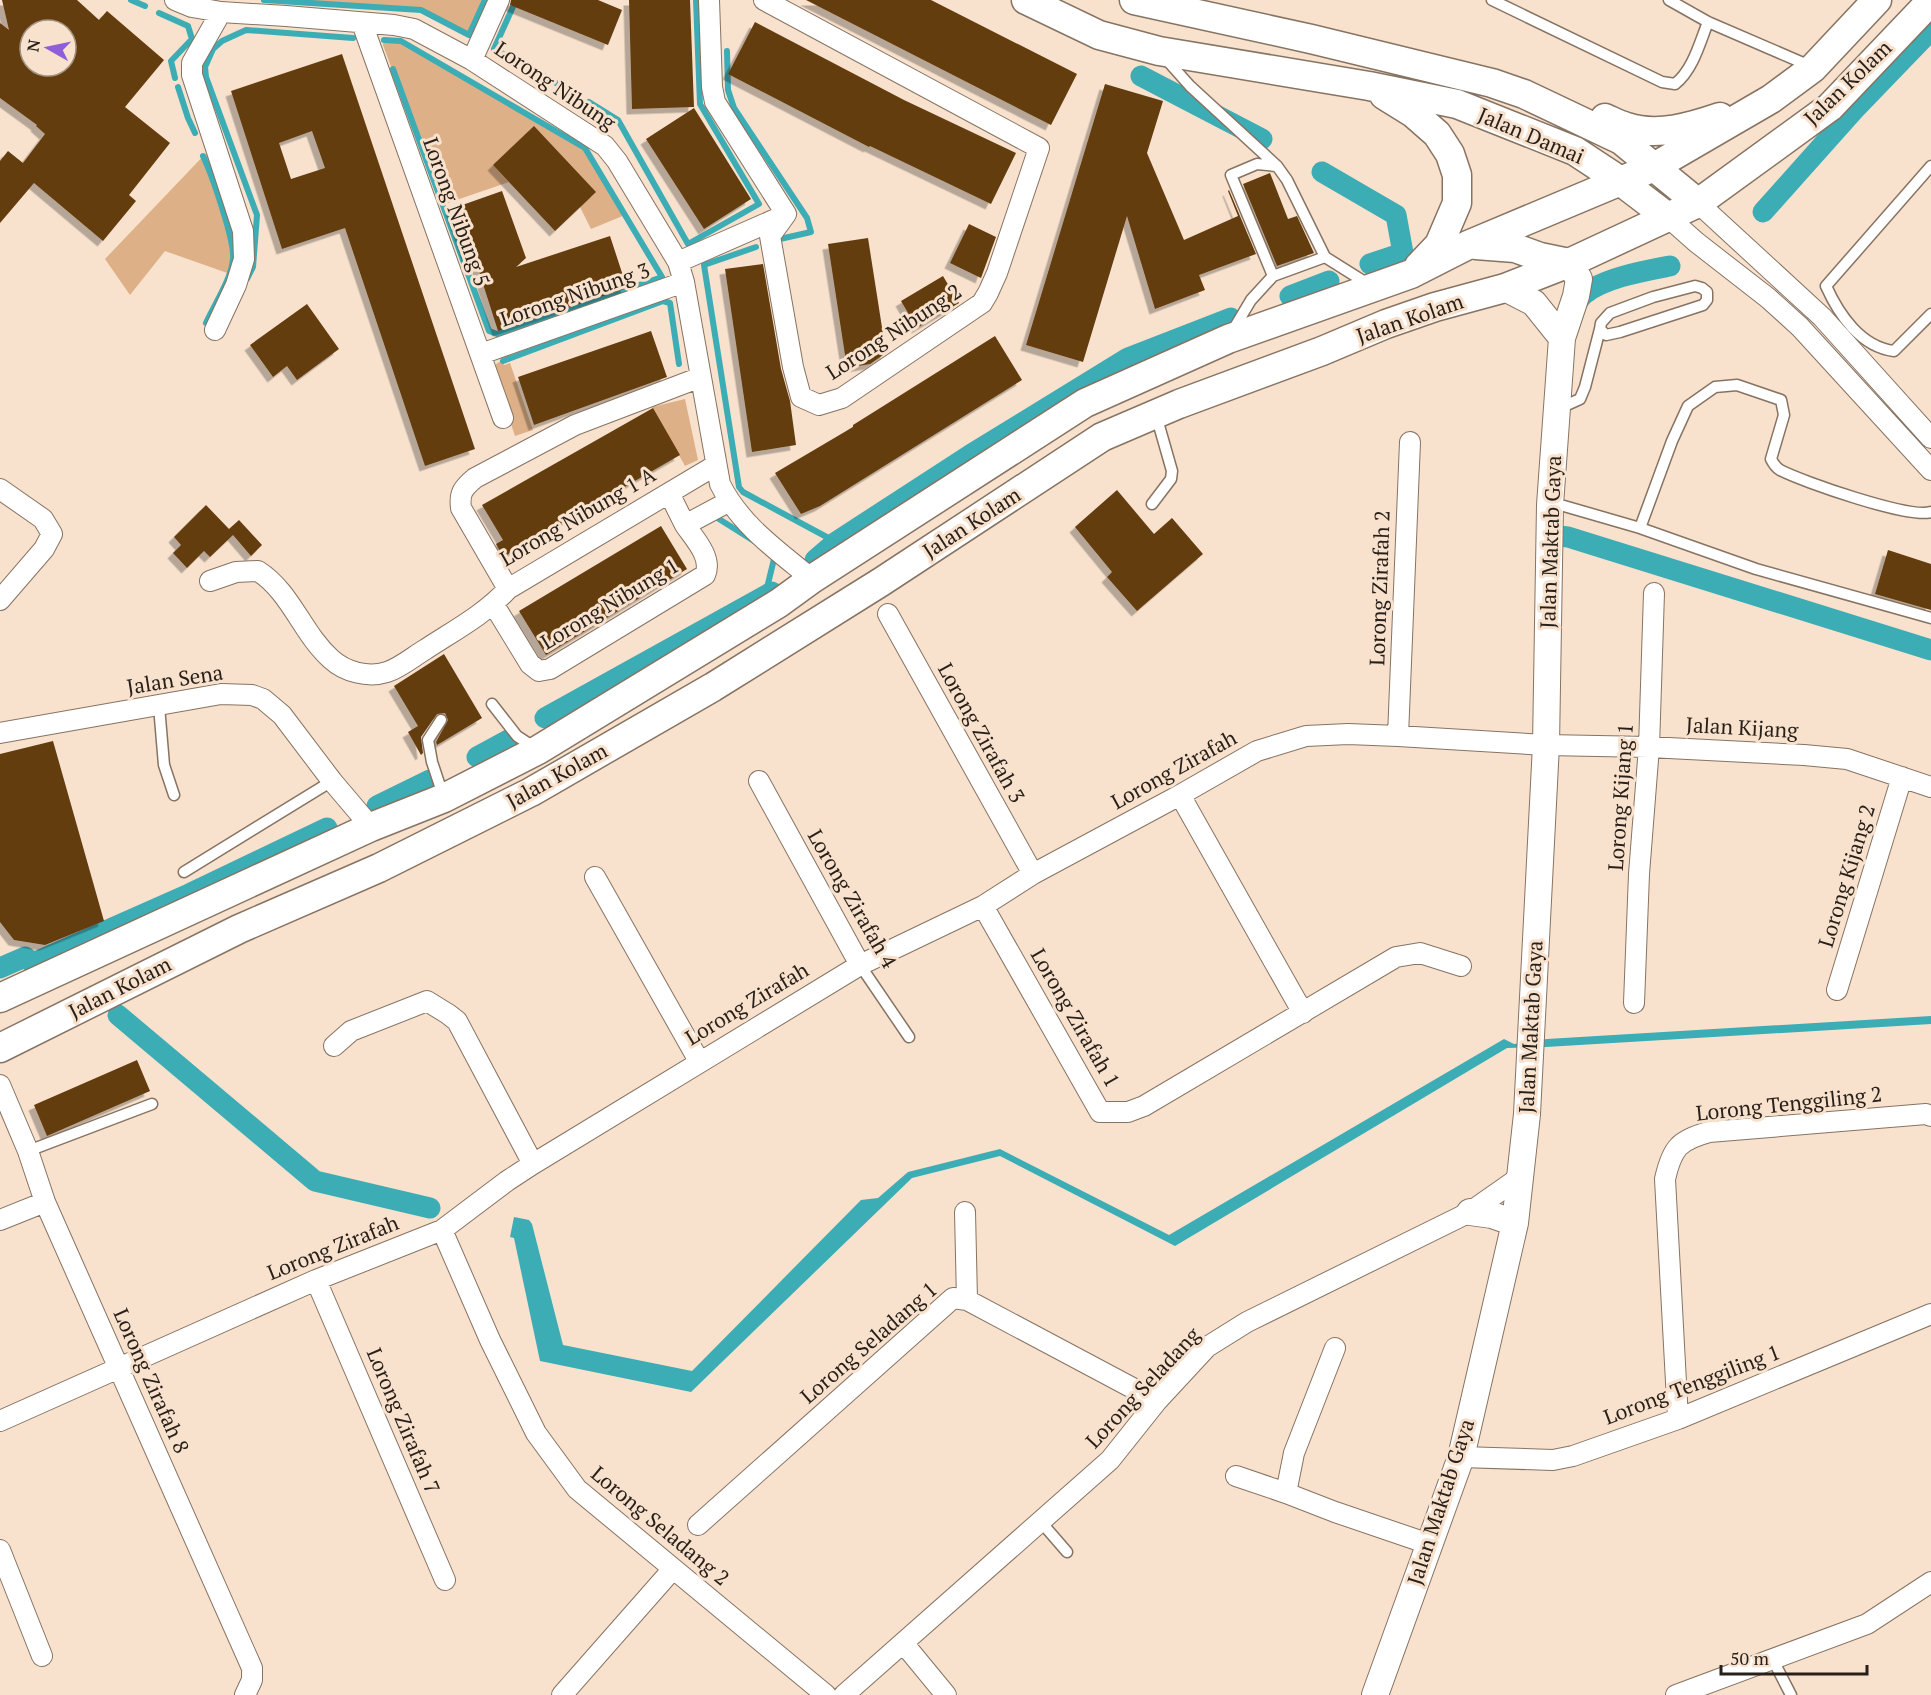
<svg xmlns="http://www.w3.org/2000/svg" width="1931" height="1695" font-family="'PT Serif',serif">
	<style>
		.green { fill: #ddb087 }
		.water { fill: #3cacb5 }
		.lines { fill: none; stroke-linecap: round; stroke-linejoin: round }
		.stream { stroke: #3cacb5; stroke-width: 6 }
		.canal { stroke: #3cacb5; stroke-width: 21 }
		.building { fill: #643c11; fill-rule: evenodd; filter: url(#shadow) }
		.service-casing { stroke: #877362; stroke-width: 13 }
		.minor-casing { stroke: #877362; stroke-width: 22 }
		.tertiary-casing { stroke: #877362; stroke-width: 28 }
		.secondary-casing { stroke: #877362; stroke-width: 31 }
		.service { stroke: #fff; stroke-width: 10 }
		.minor { stroke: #fff; stroke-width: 20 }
		.tertiary { stroke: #fff; stroke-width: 26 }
		.secondary { stroke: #fff; stroke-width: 28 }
		.labels { text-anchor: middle; stroke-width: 6; stroke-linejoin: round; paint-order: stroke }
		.street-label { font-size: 21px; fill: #271f18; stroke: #f8e2ce }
	</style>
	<defs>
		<filter id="shadow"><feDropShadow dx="-5.5" dy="5.5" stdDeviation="0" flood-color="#0004"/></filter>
	</defs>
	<rect width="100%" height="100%" fill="#f8e2ce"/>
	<path class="green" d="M264 0H485L469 35 421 10Z
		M384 40 401 41 585 148 625 215 591 229 580 207 493 165 509 182 442 205 383 45Z
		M209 150 238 232 233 275 165 251 130 295 105 259Z
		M502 360 504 365 510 363 533 430 515 436 492 367Z
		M685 399 698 460 685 466 652 407Z"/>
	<path class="water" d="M1931 1016V1024L1546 1047 1507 1048 1175 1246 1000 1156 912 1178 691 1392 540 1361 514 1238 510 1237 514 1217 529 1220 532 1224 563 1345 692 1371 861 1200 878 1198 908 1172 1000 1149 1169 1235 1504 1039 1514 1044 1547 1039Z"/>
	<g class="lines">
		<path class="stream" d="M131 0 145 6
			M264 0 421 10 469 35 485 0
			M516 0 494 49 528 67
			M159 13 188 26 192 39 171 61 175 78
			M384 40 401 41 585 148 662 277 497 334 489 331 393 69
			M727 51 728 90 734 108 807 218 811 232 780 239
			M541 74 576 95
			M178 87 188 118 195 133
			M589 102 618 120 688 244 759 204 700 104 696 0
			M203 156C212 175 235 241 233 259 231 280 215 303 206 323
			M756 247 704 265 739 487 743 492 836 542
			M247 279 253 267 257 215 206 77 205 67 213 49 222 41 246 30 353 38
			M503 361 663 301 670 303 679 364
			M719 519 754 541
			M765 596 775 555"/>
		<path class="canal" d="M1141 76 1262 139
			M1322 172 1396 215 1403 253 1370 264
			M1763 212 1854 110 1931 30
			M1290 296 1329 281
			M1573 311C1575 306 1579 299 1583 295 1603 278 1644 271 1670 266
			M1559 536 1568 537 1931 650
			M815 560 836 542 970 455 1128 358 1231 318
			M545 718 772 592
			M477 757 512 738
			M377 806 430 780
			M33 963 189 894 327 828
			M0 968 25 957 37 966
			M118 1015 315 1181 430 1208"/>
	</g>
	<path class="building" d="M2 0H77L99 20 107 11 164 60 125 107 170 143 129 195 136 201 103 241 34 183 0 223V161L8 151 23 163 45 134 36 126 37 125 0 98V23L9 30ZM30 30H66V66H30Z
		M511 0H598L622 10 608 45 510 5Z
		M629 0H690L694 107 632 109Z
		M806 0H931L1077 74 1051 125Z
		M755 22 904 100 1016 153 991 204 870 146 869 147 728 74Z
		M342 54 475 449 425 466 345 228 282 249 231 91ZM312 131 325 168 291 179 279 143Z
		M1105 84 1163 101 1147 153 1184 240 1238 216 1228 191 1229 190 1256 254 1199 275 1205 290 1155 309 1127 216 1083 362 1026 345Z
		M694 108 751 199 704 229 646 139Z
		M534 126 596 192 555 231 493 165Z
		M1270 173 1288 219 1297 216 1314 253 1277 266 1243 184Z
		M502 191 526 258 516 267 610 236 627 288 498 331 476 262 470 264 451 209Z
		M969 224 996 237 981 278 950 263Z
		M868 238 886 353 870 364 847 368 828 244Z
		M763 264 781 369 790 401 796 445 752 452 725 269Z
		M943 276 959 303 917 328 901 301Z
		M307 304 339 349 297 380 287 366 273 377 250 345Z
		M651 331 667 377 534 425 518 377Z
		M995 336 1022 380 820 506 801 514 775 473 853 427V425Z
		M653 408 680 455 503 557 496 544 503 540 482 505Z
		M1117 490 1154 534 1172 518 1203 554 1137 611 1107 577 1112 572 1075 527Z
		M206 505 229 529 239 520 262 545 251 556 233 535 210 557 204 551 187 568 173 553 181 545 174 537Z
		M661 526 687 569 546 655 519 611Z
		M1888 550 1931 564V610L1875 594Z
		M444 654 482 718 437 745 436 742 448 720 445 713 437 714 421 737 423 753 421 755 408 732 418 726 394 686Z
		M53 741 104 921 45 945 14 940 0 922V754Z
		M137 1060 150 1091 47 1136 34 1105Z"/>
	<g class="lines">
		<defs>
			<path id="service" d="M1492 0 1662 82 1675 84C1693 70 1700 42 1708 22
				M1669 0 1708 22 1810 66
				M1165 58 1190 86 1277 166 1287 180 1325 257 1273 276
				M1931 166 1826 286C1839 315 1861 347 1894 351L1931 314
				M1325 257 1368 284
				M1695 286 1702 288 1707 292V300L1703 305 1620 332 1606 335 1600 329 1601 323 1610 313 1653 297Z
				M1233 330 1251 300 1273 276 1231 175 1257 164 1276 166
				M1561 397 1569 404 1580 399 1585 387 1600 329
				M1152 504 1171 479 1172 471 1156 415
				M1550 505 1564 506 1640 528 1756 569 1931 618
				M1640 528 1672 441 1688 406 1715 387 1737 385 1781 400 1784 415 1771 459C1773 463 1775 467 1780 470 1803 482 1910 519 1931 512
				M492 704 517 736 535 748
				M159 706 164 765 174 795
				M441 720 428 740 432 762 444 798
				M184 872 332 781
				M860 965 909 1037
				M28 1151 152 1104
				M1041 1522 1067 1552
				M1773 1660 1791 1695"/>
			<path id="minor" d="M175 0 192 7 221 12 286 16 394 25 414 29 472 60 605 146 617 161 678 262 684 282 720 484C740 525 778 551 812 579
				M709 0 712 87 715 102 786 214 770 236 793 367 801 397 819 405 842 398 982 303 988 293 997 273 1039 148 764 0
				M362 23 503 418
				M472 60 499 0
				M1698 203 1822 317 1931 438
				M1669 218 1696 242 1768 298 1800 327 1931 470
				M678 262 785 215
				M215 330 236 285 244 259 243 231 192 75V63L221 12
				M481 354 684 282
				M0 489 43 519 52 534 44 549 0 600
				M669 493 685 525
				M210 581 236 572 258 571C291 592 302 633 331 659 345 672 368 678 387 672 400 668 414 656 426 649 455 630 485 614 508 589L716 465
				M508 589 461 508C459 493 463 488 475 478L575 425 701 377
				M494 605 530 664 539 671 550 669 705 575C713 558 694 538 685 525L728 502
				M888 614 1033 874
				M0 733 221 694 252 695 263 699 282 715 332 781 371 827
				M1398 736 1410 442
				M759 781 860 965
				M1180 795 1303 1013
				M595 877 699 1061
				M983 906 1100 1112H1128L1144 1106 1396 957 1420 953 1461 966
				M1837 990 1902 777
				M1634 1003 1639 874 1649 747 1654 593
				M334 1046 351 1031 427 1001 448 1014 457 1021 533 1164
				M0 1085 28 1151 45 1202 252 1668V1680L245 1695
				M965 1212 967 1300
				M0 1220 45 1202
				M442 1230 490 1340 536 1433 577 1489 826 1695
				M316 1280 445 1580
				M1335 1348 1294 1453 1286 1493 1335 1512 1429 1544
				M1678 1419 1665 1179C1672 1148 1679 1140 1709 1132L1926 1114 1931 1116
				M0 1421 316 1280 442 1230 507 1181 533 1164 860 965 983 906 1033 874 1180 795 1257 751 1306 736 1348 734 1398 736 1546 745 1649 747 1804 755 1847 759 1931 787
				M1461 1457 1553 1460 1573 1456 1678 1419 1931 1314
				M1236 1476 1286 1493
				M698 1525 953 1298 967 1300 1157 1401
				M0 1550 42 1656
				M904 1644 946 1695
				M562 1695 672 1570
				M844 1695 1110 1460 1157 1401 1207 1347 1247 1322 1470 1212 1520 1177
				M1676 1695 1867 1624 1931 1582"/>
			<path id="tertiary" d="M1505 288 1534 303 1562 338
				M1470 1212 1492 1215 1515 1223
				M1375 1695 1461 1457 1515 1223 1527 1114 1546 745 1550 505 1562 338 1576 296 1579 279 1569 263"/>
			<path id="secondary" d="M1026 0 1099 35 1159 51 1369 86 1457 104 1575 151 1619 180 1669 218
				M1134 0 1311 39 1492 83 1524 94 1621 140 1698 203
				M1384 95 1413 113 1437 134 1450 154 1457 175V203L1439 245 1419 266
				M1605 118C1612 121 1619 125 1627 127 1657 137 1691 127 1720 117
				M1476 245 1515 248 1540 257 1569 263
				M0 998 371 827 444 798 538 750 779 603 812 579 1085 403 1228 339 1411 274 1468 245 1654 167 1771 99 1813 68 1877 0
				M0 1048 239 929 379 868 531 792 713 687 881 582 1102 437 1179 404 1322 351 1386 324 1435 307 1505 288 1569 263 1698 203 1830 107 1931 1"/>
		</defs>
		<use href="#service" class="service-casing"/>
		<use href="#minor" class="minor-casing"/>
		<use href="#tertiary" class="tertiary-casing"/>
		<use href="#secondary" class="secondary-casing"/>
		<use href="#service" class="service"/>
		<use href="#minor" class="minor"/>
		<use href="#tertiary" class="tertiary"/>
		<use href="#secondary" class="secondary"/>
	</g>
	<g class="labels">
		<g class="street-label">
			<text transform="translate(1848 83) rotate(-44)" y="7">Jalan Kolam</text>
			<text transform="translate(555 86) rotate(34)" y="7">Lorong Nibung</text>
			<text transform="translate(1531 136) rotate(23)" y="7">Jalan Damai</text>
			<text transform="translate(456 212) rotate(70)" y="7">Lorong Nibung 5</text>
			<text transform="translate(575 295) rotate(-19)" y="7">Lorong Nibung 3</text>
			<text transform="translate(1410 319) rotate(-19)" y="7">Jalan Kolam</text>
			<text transform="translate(894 332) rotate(-33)" y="7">Lorong Nibung 2</text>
			<text transform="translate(578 517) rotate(-30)" y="7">Lorong Nibung 1 A</text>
			<text transform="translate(972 523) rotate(-33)" y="7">Jalan Kolam</text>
			<text transform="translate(1551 542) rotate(-88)" y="7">Jalan Maktab Gaya</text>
			<text transform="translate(1380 588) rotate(-88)" y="7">Lorong Zirafah 2</text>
			<text transform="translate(610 604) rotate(-31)" y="7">Lorong Nibung 1</text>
			<text transform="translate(175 680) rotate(-9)" y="7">Jalan Sena</text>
			<text transform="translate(1742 728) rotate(3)" y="7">Jalan Kijang</text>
			<text transform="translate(981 733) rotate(61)" y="7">Lorong Zirafah 3</text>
			<text transform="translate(1174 770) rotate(-29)" y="7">Lorong Zirafah</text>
			<text transform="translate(557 776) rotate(-29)" y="7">Jalan Kolam</text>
			<text transform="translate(1621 797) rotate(-86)" y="7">Lorong Kijang 1</text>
			<text transform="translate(1847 876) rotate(-73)" y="7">Lorong Kijang 2</text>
			<text transform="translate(852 899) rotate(60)" y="7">Lorong Zirafah 4</text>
			<text transform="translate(120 988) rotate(-27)" y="7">Jalan Kolam</text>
			<text transform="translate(747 1004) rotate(-31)" y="7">Lorong Zirafah</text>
			<text transform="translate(1075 1018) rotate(60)" y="7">Lorong Zirafah 1</text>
			<text transform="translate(1531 1027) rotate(-87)" y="7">Jalan Maktab Gaya</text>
			<text transform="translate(1789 1104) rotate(-6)" y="7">Lorong Tenggiling 2</text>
			<text transform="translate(333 1248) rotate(-22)" y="7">Lorong Zirafah</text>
			<text transform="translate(869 1343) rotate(-41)" y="7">Lorong Seladang 1</text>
			<text transform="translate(151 1381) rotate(66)" y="7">Lorong Zirafah 8</text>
			<text transform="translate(1692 1385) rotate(-21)" y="7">Lorong Tenggiling 1</text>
			<text transform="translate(1143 1388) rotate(-47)" y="7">Lorong Seladang</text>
			<text transform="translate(403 1421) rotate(67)" y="7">Lorong Zirafah 7</text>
			<text transform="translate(1441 1502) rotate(-72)" y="7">Jalan Maktab Gaya</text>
			<text transform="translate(660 1526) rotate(40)" y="7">Lorong Seladang 2</text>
		</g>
	</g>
	<g transform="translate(48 48) rotate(279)"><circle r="28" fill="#f8e2ce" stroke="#a49485" stroke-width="1.5"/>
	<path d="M0-4.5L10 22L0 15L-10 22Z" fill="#8e5fd9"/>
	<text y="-9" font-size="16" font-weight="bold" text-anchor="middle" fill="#271f18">N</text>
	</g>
	<path d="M1721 1665v9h146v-9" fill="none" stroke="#271f18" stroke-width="3"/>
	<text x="1730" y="1665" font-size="18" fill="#271f18" stroke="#f8e2ce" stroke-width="4.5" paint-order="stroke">50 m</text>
</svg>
